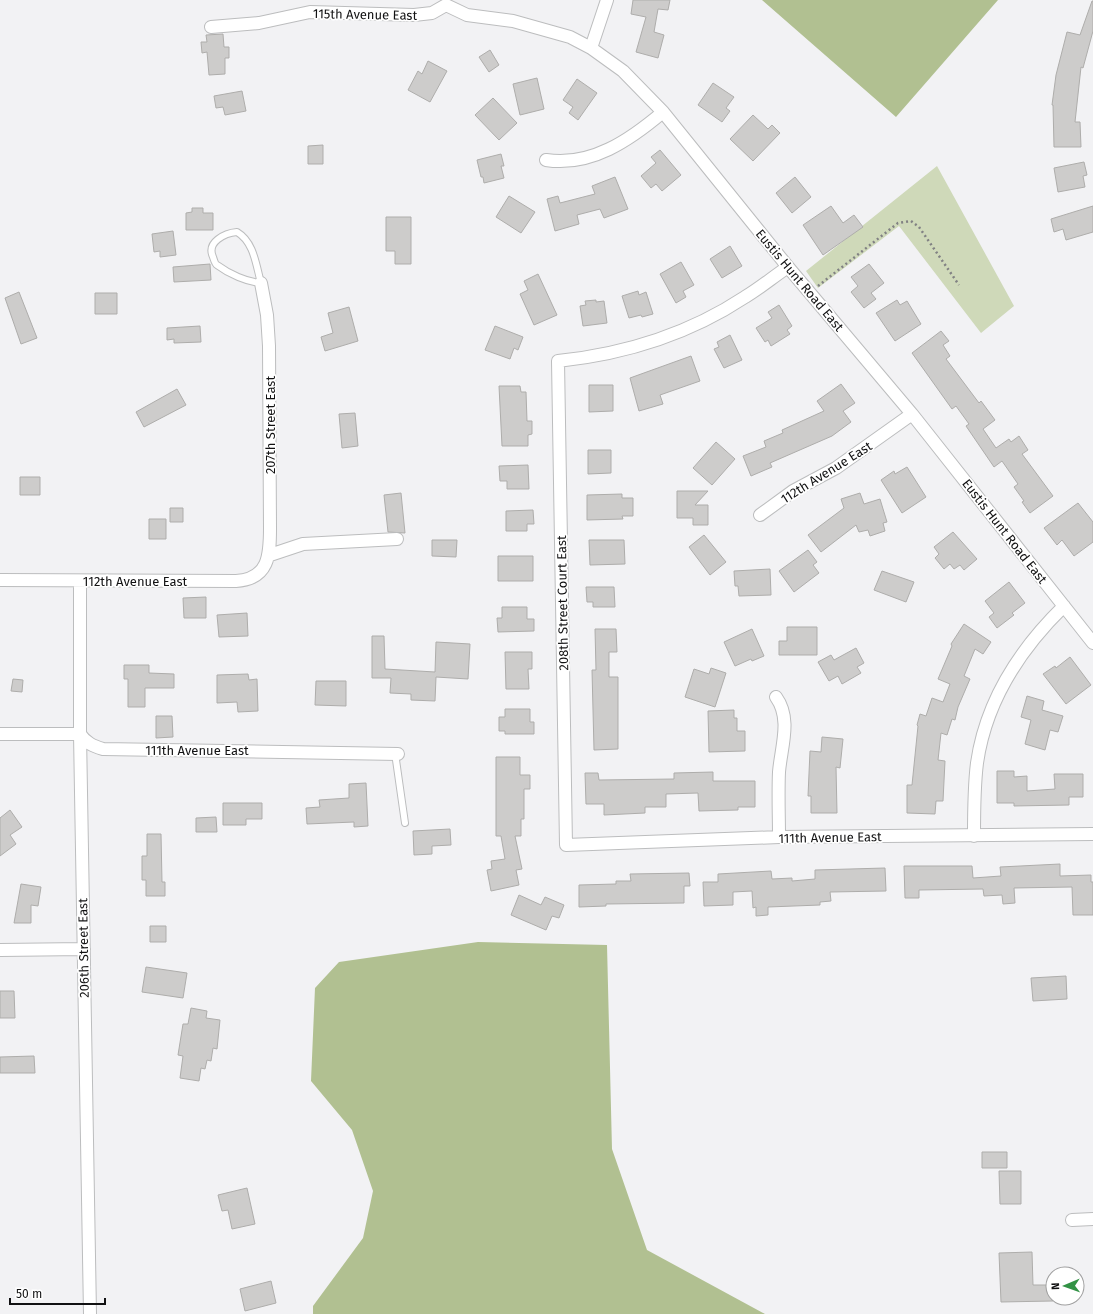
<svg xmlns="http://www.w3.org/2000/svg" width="1093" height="1314" font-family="'Fira Sans',sans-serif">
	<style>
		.green { fill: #cfd9b9 }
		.forest { fill: #b1c091 }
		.building { fill: #cdcccb; stroke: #aeadab }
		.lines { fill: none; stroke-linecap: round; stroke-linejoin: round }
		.lane-casing { stroke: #bcbdbe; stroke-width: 8 }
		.street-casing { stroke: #bcbdbe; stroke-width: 14 }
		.path { stroke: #818183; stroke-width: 2.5; stroke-dasharray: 2 3; stroke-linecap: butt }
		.lane { stroke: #fff; stroke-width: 6 }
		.street { stroke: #fff; stroke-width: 12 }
		.labels { text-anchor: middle; stroke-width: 3.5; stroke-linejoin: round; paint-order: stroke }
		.street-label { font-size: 13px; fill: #111112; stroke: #fff }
	</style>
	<rect width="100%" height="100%" fill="#f2f2f4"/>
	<path class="green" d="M937 166 1014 306 981 333 899 226 818 288 806 271Z"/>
	<path class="forest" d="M762 0H998L896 117Z
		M478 942 607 945 612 1149 647 1250 765 1314H313V1306L363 1238 373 1191 352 1130 311 1081 315 988 339 962Z"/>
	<path class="building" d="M633 0H670L668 10 658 9 654 32 664 35 658 58 636 52 646 17 631 14Z
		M1092 1H1093V31L1083 68 1081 67 1075 122H1080L1081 147H1054L1053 105H1052L1056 75 1067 32 1080 35Z
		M223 34 224 47H229V58H225V74L209 75 207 52 202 53 201 42H207L206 35Z
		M490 50 499 65 489 72 479 57Z
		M428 61 447 71 430 102 408 90 418 71 422 74Z
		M537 78 544 109 520 115 513 84Z
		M577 79 597 93 578 120 569 113 573 107 563 100Z
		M713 83 734 97 726 108 730 111 722 122 698 105Z
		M242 91 246 111 225 115 223 107 216 108 214 96Z
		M493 98 517 123 499 140 475 115Z
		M753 115 768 129 772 125 780 133 753 161 730 139Z
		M323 145V164H308V146Z
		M660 150 681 175 662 191 656 184 651 188 641 176 656 163 651 157Z
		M501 154 504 166H501L504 178 484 183 483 177H481L477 160Z
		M1084 162 1087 175 1083 176 1085 187 1058 192 1054 168Z
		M615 177 628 209 604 218 600 209 577 215 579 224 555 231 547 199 558 196 560 203 595 194 592 186Z
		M795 177 811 197 792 213 776 193Z
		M509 196 535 212 521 233 496 217Z
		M831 206 843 223 854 215 863 227 823 255 803 225Z
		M1093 206V232L1066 240 1063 229 1054 232 1051 219Z
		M192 208H203V213H213V230H186V213L192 212Z
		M386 217H411V264H395V251H386Z
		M173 231 176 255 160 257V251L154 252 152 234Z
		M730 246 742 266 722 278 710 259Z
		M681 262 694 285 683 291 686 297 676 303 660 274Z
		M210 264 211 280 174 282 173 267Z
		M869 264 884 283 871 293 876 299 864 308 851 292 858 286 851 277Z
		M538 274 557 315 534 325 520 294 528 290 524 281Z
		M638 291 639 295 646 292 653 314 642 317 641 315 629 318 622 296Z
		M19 292 37 338 21 344 5 298Z
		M95 293H117V314H95Z
		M596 300V302L604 301 607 323 583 326 580 306 586 305 585 301Z
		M897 300 900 305 907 301 921 324 895 341 876 313Z
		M779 305 792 326 787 330 790 334 771 346 768 340 765 342 756 328 772 318 768 312Z
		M349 307 358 341 325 351 321 337 333 333 328 313Z
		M200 326 201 342 174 343V339L167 340V328Z
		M495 326 523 337 518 350 514 348 510 359 485 350Z
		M941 331 949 341 943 345 950 356 946 359 979 403 981 401 995 420 983 429 996 448 1009 439 1011 442 1019 436 1028 450 1022 454 1053 496 1030 513 1022 502 1024 501 1014 487 1018 484 1002 461 994 467 966 426 969 424 956 406 952 409 912 353Z
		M730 335 742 360 724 368 714 349 719 347 717 342Z
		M691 356 700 381 660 395 663 404 639 411 630 378Z
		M841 384 855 403 843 411 851 422 832 436 770 463 772 467 751 476 743 456 766 447 764 441 783 433 782 430 824 411 817 401Z
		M589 385H613V411L589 412Z
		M499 386H520L521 392H526L527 421H532V434L528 435V446H502Z
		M177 389 186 405 144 427 136 412Z
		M355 413 358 446 342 448 339 414Z
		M716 442 735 459 712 485 693 468Z
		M588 450H611V473L588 474Z
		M528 465 529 489H507V481H500L499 466Z
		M907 467 926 497 902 513 881 480 894 471 895 474Z
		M20 477H40V495H20Z
		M677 491H708L695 505H708V525H693V518H677Z
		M401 493 405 533 388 532 384 495Z
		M860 493 864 504 880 499 887 522 883 523 885 531 870 536 868 530 859 532 856 525 821 552 808 535 844 508 841 499Z
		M622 494V498H633V516H622L623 519 587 520V495Z
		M1078 503 1093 522V542L1074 556 1062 540 1057 545 1044 528Z
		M170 508H183V522H170Z
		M533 510 534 524H527V531H506V511Z
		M149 519H166V539H149Z
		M953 532 977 559 964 570 960 565 954 569 950 564 944 569 935 558 939 554 934 547Z
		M704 535 726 562 710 575 689 547Z
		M432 540H457L456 557 432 556Z
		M589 540H624L625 564 590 565Z
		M808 550 817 562 813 565 819 573 794 592 779 571Z
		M498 556H533V581H498Z
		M770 569 771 595 739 596 738 586H735L734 571Z
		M882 571 914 582 906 602 874 590Z
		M1009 582 1025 603 1012 613 1014 615 997 628 989 617 994 613 985 601Z
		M586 587H614L615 607H593V602H587Z
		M206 597V618H184L183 598Z
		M502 607H527V619H534V631L498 632 497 618H502Z
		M247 613 248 636 219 637 217 615Z
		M964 624 991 642 983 654 975 649 964 676 970 679 958 707 955 720 952 719 947 735 941 733 938 760 945 761 943 801H936L935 814 907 813V785H912L918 726 917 725 920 714 926 716 932 698 943 702 950 684 938 679 952 646 951 644Z
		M787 627H817V655H779V641H787Z
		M595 629H616L617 652H609V677H618V749L594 750 592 670H596Z
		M752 629 764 656 752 661 751 659 735 666 724 642Z
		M372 636H384L385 669 435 672 436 642 470 644 468 679 436 677 435 701 411 700V694L390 693 391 678H372Z
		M856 648 864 663 857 667 861 673 842 684 838 676 829 681 818 662 831 655 834 660Z
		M505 652H532V669H528L529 689H506Z
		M1070 657 1091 685 1066 704 1043 674 1055 666 1056 668Z
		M124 665H149V673L174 674V688H145V707H128V679H124Z
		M711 668 726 673 715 707 685 697 694 669 709 674Z
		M248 674 249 680 257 679 258 711 238 712 237 702 217 703V675Z
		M13 679 23 680 22 692 11 691Z
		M316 681H346V706L315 705Z
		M1027 696 1044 701 1042 710 1063 716 1058 732 1050 730 1045 750 1025 744 1031 720 1021 717Z
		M505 709H530V722H534V734H505V731H499V717H505Z
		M734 710V718H737V731H745V751L709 752 708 711Z
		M156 716H172L173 737 156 738Z
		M822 737 843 739 840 768 836 767 837 813H811V796H808L810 751 821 752Z
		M496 757H520V775H530V789H524V819H521V836H515L522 869 516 870 519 885 491 891 487 870 492 869 491 861 505 859 501 836H496Z
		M997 771H1014V777L1027 776V791L1055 789 1054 774H1083V797H1069V805L1014 806V803H997Z
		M713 772V781H755V807H738V810L699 811 698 793 666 794V807H645V813L604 815V804H586L585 773H598L599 780 674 779V773Z
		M366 783 368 826 354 827V822L307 824 306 808 320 807 319 800 349 798V784Z
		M223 803H262V819H246V825H223Z
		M10 810 22 827 10 835 16 844 0 856V818Z
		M216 817 217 832H196V818Z
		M450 829 451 845 432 846V854L414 855 413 831Z
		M147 834H161L162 882H165V896H146V880H142V856H147Z
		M1060 864V876L1091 875V882H1093V915H1073L1072 887 1014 888 1015 903 1003 904 1002 895 984 896 983 889 919 890V898H905L904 866H972L973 878 1001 876 1000 867Z
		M885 868 886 891 830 892 831 901 820 902V905L768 907V915L756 916V907L753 908 752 891 733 892V905L704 906 703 882H718V874L771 871 772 879 792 878V881L815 879V870Z
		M689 873 690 886H684V903L606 904V906L579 907V885L616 884V881H631L630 874Z
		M21 884 41 887 38 906 31 905V923H14Z
		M519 895 541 905 545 897 564 905 559 918 552 916 546 930 511 915Z
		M150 926H166V942H150Z
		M146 967 187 973 183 998 142 992Z
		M1066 976 1067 999 1033 1001 1031 978Z
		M0 991H14L15 1018H0Z
		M191 1008 207 1011 206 1018 220 1020 217 1049 213 1048 211 1061 207 1060 205 1069 201 1068 199 1081 180 1078 183 1056 178 1055 183 1024H188Z
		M34 1056 35 1073H0V1057Z
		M982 1152H1007V1168H982Z
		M999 1171H1021V1204H1000Z
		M247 1188 255 1224 232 1229 228 1210 222 1211 218 1195Z
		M1032 1252 1033 1285H1053V1301L1001 1302 999 1253Z
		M271 1281 276 1303 245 1311 240 1289Z"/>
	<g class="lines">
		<defs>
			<path id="lane" d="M237 232C254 242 256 265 261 283 247 282 229 274 217 265 215 264 214 260 213 257 206 242 225 233 237 232Z
				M395 753 405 823"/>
			<path id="street" d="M446 5 467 15 513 21 570 37 591 48 623 71 663 112 788 267 912 414 1093 643
				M211 27 259 23 310 12 414 15 432 13 446 5
				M591 48 607 0
				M546 160C591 167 630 140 663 112
				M788 267C773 277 760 288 745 297 689 334 625 354 558 361L566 845 779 837 1093 834
				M760 515 793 491 836 468 912 414
				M270 555 303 544 397 539
				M0 580 236 581C269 579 270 555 270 528L269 346 267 315 261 283
				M80 581V734L90 1314
				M776 697C792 719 781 747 779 772 778 794 779 816 779 837
				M0 734H80C86 743 93 746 103 749L398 754
				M974 836C974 811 974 787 977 763 986 700 1020 649 1064 606
				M0 950 84 949
				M1072 1220 1093 1219"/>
		</defs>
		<use href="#lane" class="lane-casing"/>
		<use href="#street" class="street-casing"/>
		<path class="path" d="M818 286 898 223 911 221 919 227 959 285"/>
		<use href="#lane" class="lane"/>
		<use href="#street" class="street"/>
	</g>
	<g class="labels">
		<g class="street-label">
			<text transform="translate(365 14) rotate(1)" y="5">115th Avenue East</text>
			<text transform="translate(800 280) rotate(50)" y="5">Eustis Hunt Road East</text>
			<text transform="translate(270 425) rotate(-90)" y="5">207th Street East</text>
			<text transform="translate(826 472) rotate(-32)" y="5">112th Avenue East</text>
			<text transform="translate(1005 531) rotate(52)" y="5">Eustis Hunt Road East</text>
			<text x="135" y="586">112th Avenue East</text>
			<text transform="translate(562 603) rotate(-91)" y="5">208th Street Court East</text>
			<text x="197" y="755">111th Avenue East</text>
			<text transform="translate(830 837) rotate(-1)" y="5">111th Avenue East</text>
			<text transform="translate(83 948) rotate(-91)" y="5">206th Street East</text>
		</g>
	</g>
	<g transform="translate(1065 1286) rotate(268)"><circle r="19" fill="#ffffff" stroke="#a0a0a0"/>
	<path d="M0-3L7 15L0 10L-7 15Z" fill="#329245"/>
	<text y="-6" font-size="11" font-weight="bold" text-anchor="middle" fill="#111112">N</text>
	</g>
	<path d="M10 1298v6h95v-6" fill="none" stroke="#111112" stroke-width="2"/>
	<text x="16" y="1298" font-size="12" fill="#111112" stroke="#ffffff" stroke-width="3" paint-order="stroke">50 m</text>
</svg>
